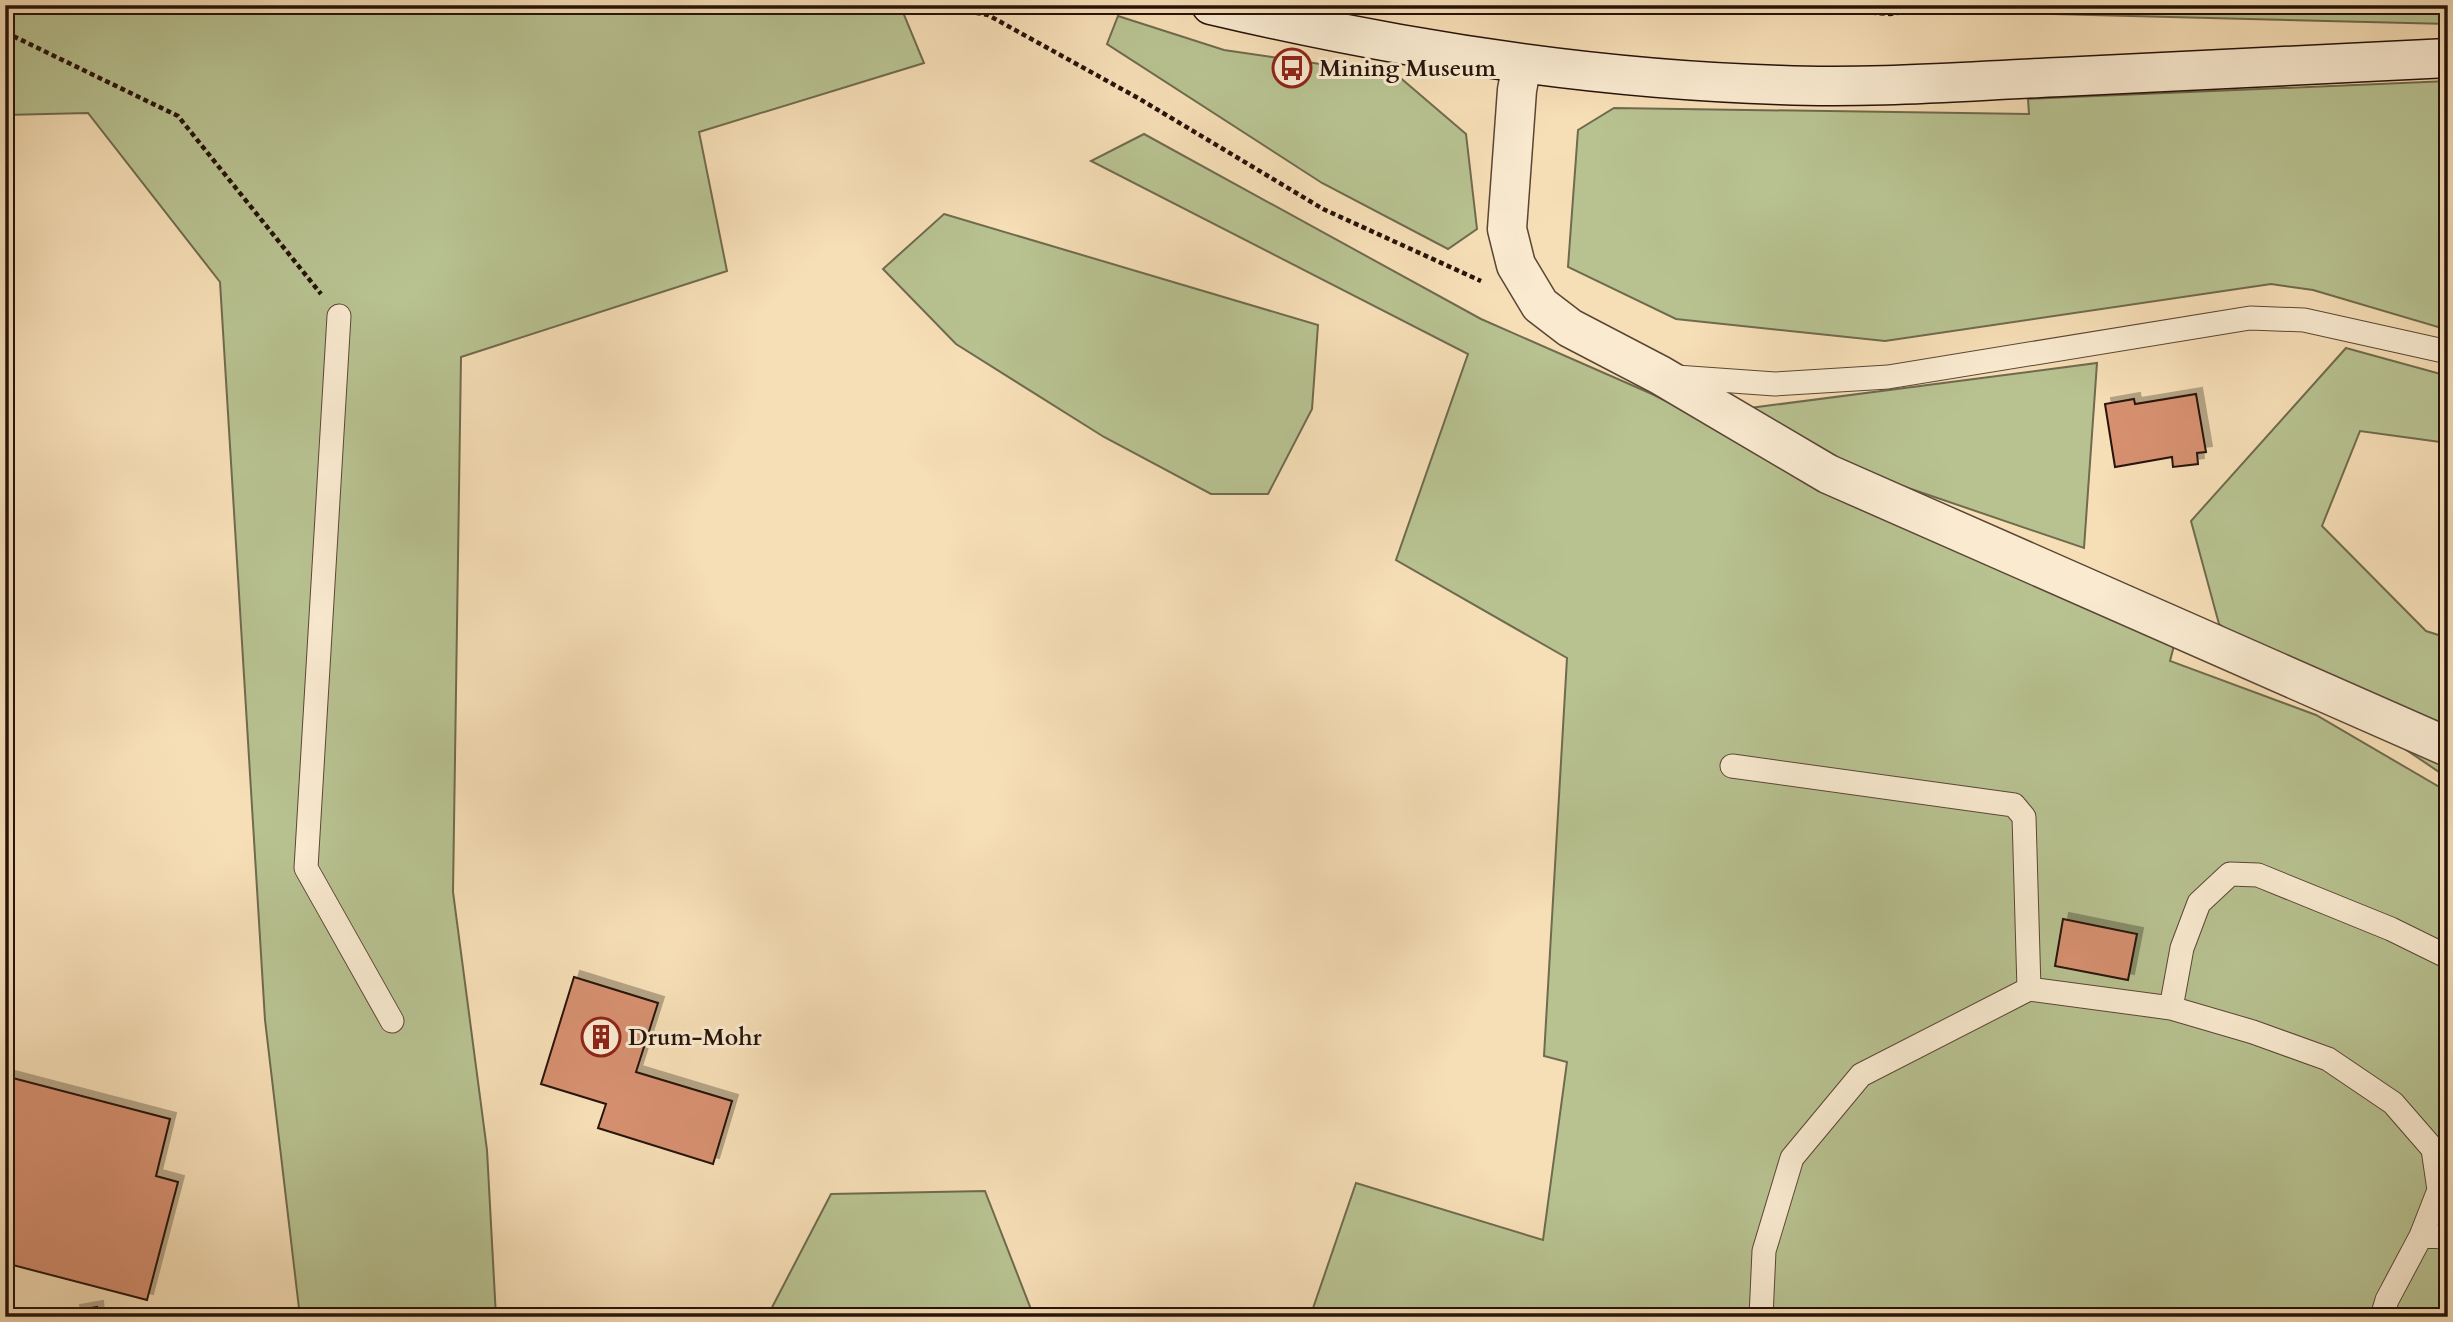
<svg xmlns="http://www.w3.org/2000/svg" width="2453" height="1322" font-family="Cardo,serif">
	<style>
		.green { fill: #b8c291; stroke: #706a4e; stroke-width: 2 }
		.building { fill: #d69070; stroke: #27130a; stroke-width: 2; filter: url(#shadow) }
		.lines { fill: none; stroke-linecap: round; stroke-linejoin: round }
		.lane-casing { stroke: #5b4635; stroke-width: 25 }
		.street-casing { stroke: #5b4635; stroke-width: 41 }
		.secondary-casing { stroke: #27130a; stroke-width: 41 }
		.path { stroke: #27130a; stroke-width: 4.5; stroke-dasharray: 5 3.5; stroke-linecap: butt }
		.lane { stroke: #f9ead0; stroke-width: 23 }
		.street { stroke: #f9ead0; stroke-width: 38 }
		.secondary { stroke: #f9ead0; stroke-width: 38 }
		.labels { text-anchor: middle; stroke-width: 6; stroke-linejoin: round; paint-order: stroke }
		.poi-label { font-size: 23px; font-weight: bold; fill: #27130a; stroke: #f9ead0; text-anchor: start }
	</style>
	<defs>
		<filter id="shadow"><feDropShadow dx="6" dy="-6" stdDeviation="0" flood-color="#0004"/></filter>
	</defs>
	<rect width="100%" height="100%" fill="#f6deb6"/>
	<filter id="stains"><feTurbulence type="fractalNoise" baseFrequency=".00286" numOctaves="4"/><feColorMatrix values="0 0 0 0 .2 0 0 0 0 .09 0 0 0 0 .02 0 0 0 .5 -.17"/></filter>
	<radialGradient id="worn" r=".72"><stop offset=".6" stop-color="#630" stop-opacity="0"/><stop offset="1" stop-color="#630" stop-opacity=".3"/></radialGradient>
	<path class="green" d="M5 5H900L924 63 699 132 727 271 461 357 453 892 487 1150 496 1317H300L265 1020 220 282 88 113 5 115Z
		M1771 5H2448V24L1813 8Z
		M1118 16 1224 50 1397 75 1466 134 1477 229 1448 249 1322 183 1107 44Z
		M2448 81V330L2313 290 2271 284 1885 341 1676 319 1568 267 1578 130 1614 108 2029 114 2028 99Z
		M1144 134 1481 319 1652 394 1777 456 2177 634 2170 661 2316 715 2448 792V1317H1310L1356 1183 1543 1240 1567 1062 1544 1056 1567 658 1396 560 1468 354 1091 161Z
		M944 214 1318 325 1312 409 1268 494H1211L1104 437 956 344 883 269Z
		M2346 348 2448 376V443L2360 431 2322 526 2426 631 2448 638V778L2219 624 2191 521Z
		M2097 363 2084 548 1835 463 1750 408Z
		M985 1191 1034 1317H767L831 1194Z"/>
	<path class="building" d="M2196 394 2206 452 2197 453 2198 464 2173 467 2172 457 2115 467 2105 404 2134 399 2135 404Z
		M2063 919 2137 934 2128 980 2055 966Z
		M574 977 658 1003 636 1072 732 1101 713 1164 598 1128 606 1104 541 1084Z
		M5 1076 170 1119 156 1176 178 1182 147 1300 5 1263Z
		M97 1307 98 1317H75L74 1311Z"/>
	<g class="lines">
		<defs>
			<path id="lane" d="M339 316 306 868 392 1021
				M1676 377 1775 384 1888 377 2250 318 2304 320 2448 352
				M1732 766 2014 805 2024 817 2029 989
				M2171 1008 2182 948 2199 903 2230 874 2258 875 2391 929 2448 957
				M2421 1236 2448 1237
				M1761 1317 1764 1251 1792 1158 1861 1075 2029 989 2171 1008 2253 1032 2328 1059 2393 1103 2433 1149 2439 1190 2421 1236 2387 1300 2382 1317"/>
			<path id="street" d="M1522 64 1517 90 1507 229 1516 265 1540 305 1570 328 1660 375 1828 474 2448 747"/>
			<path id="secondary" d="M1211 5C1398 49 1587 79 1780 85 1873 89 1967 81 2061 77 2190 70 2319 64 2448 58"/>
		</defs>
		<use href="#lane" class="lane-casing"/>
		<use href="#street" class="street-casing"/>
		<use href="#secondary" class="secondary-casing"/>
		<path class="path" d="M934 5 988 15 1138 98 1323 209 1481 281
			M1778 5 1890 14 1957 5
			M5 35 13 36 178 116 321 294"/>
		<use href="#lane" class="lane"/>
		<use href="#street" class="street"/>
		<use href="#secondary" class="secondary"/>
	</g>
	<defs>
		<symbol id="bus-ring" viewBox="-11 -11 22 22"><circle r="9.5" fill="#f9ead0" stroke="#8f2418" stroke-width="1.5"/><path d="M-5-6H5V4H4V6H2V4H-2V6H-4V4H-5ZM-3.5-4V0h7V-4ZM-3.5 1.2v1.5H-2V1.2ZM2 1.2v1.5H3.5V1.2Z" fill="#8f2418"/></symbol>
		<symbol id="building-ring" viewBox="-11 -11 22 22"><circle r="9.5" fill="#f9ead0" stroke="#8f2418" stroke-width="1.5"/><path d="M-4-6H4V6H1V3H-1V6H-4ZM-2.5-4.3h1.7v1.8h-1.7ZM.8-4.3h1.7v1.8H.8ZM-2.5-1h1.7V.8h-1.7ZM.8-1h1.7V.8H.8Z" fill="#8f2418"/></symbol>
	</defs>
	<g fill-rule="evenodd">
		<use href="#bus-ring" x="1270" y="46" width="44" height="44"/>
		<use href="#building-ring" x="579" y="1015" width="44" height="44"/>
	</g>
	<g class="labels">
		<g class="poi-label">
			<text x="1319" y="76">Mining Museum</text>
			<text x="628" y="1045">Drum-Mohr</text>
		</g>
	</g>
	<rect width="2453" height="1322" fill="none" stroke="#f6deb6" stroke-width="28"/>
	<rect x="7" y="7" width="2439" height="1308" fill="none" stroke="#27130a" stroke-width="3.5"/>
	<rect x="14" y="14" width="2425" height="1294" fill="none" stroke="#27130a" stroke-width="2"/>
	<rect width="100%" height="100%" filter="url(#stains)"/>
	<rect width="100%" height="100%" fill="url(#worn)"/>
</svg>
